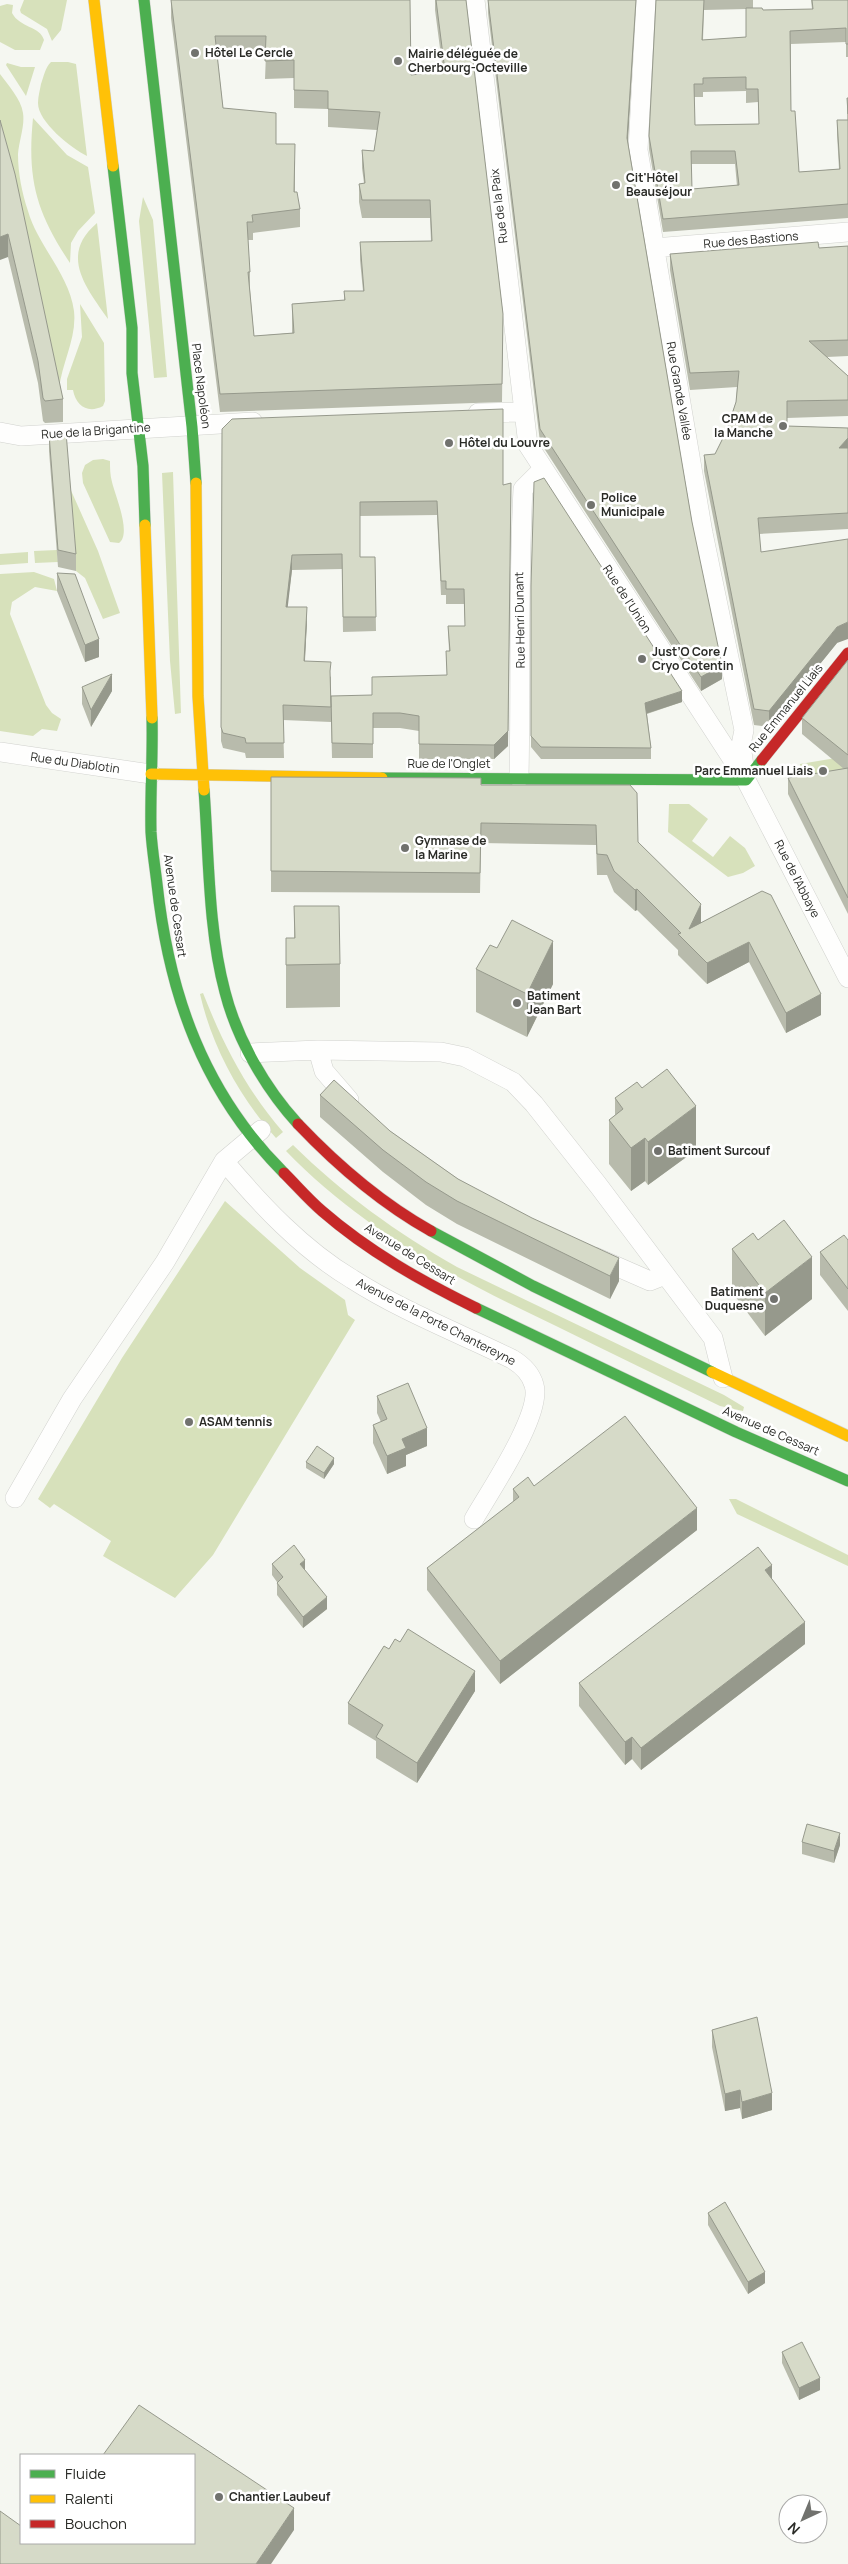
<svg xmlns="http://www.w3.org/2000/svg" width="848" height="2564" font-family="Manrope,sans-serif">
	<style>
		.green { fill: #d7e1bb }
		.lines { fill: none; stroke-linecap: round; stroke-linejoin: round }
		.street-casing { stroke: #d1d2ce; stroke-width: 20 }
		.fast-casing { stroke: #d1d2ce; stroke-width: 12 }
		.slow-casing { stroke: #d1d2ce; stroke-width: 12 }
		.jam-casing { stroke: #d1d2ce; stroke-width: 12 }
		.street { stroke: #fefefd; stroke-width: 19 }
		.fast { stroke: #4caf50; stroke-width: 11 }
		.slow { stroke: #ffc107; stroke-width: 11 }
		.jam { stroke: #c62828; stroke-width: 11 }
		.wall { fill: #b8bbac; fill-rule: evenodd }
		.shaded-wall { fill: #96998c }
		.building { fill: #d6dac8; stroke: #96998c; fill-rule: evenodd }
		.poi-dot { fill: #71726e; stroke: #fff; stroke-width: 2 }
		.labels { text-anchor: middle; stroke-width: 5; stroke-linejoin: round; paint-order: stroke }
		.poi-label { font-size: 12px; font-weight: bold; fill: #2a2b27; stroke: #fff; text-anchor: start }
		.street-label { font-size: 12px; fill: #2a2b27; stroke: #fff }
	</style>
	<rect width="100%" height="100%" fill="#f5f7f1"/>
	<path class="green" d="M24 0H67L61 30 52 41 47 29 21 13 20 10Z
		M7 4 13 5 12 13C20 28 40 26 44 40L40 50H15L0 42V6Z
		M51 62H68L76 64 87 156C71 148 38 122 38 103 38 96 40 90 41 84 44 76 45 68 51 62Z
		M7 63 21 67H35L26 96 6 65Z
		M0 74C8 85 21 99 23 113 25 126 19 141 18 154 18 173 22 193 28 211 38 246 69 274 74 311 77 338 62 362 59 389L0 137Z
		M33 118 67 155 88 167 95 213 78 231 71 243 70 263C36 212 27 179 33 118Z
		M143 197 153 220 167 377 154 378 139 221Z
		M97 223 108 319C86 287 59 255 97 223Z
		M80 304 104 343 105 401 103 406C88 414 76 406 73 390H67V379L82 337Z
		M103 459 110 461C110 468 110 475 112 482 115 495 132 534 119 543L110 542 83 483 82 473 85 465 93 460Z
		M173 472 181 713 175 714 170 661 162 473Z
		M69 486 98 551 120 613 103 619 85 578 76 571Z
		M57 550 58 562 35 563 34 551Z
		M28 552V563L0 565V554Z
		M34 572 54 579 57 591 35 587 12 602 10 614 46 705 52 713 61 719 57 731 42 729 33 736 0 731V574Z
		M848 756V778L798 784 800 764Z
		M669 804H689L708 819 692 841 713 857 730 836 745 848 755 866 743 873 728 877 668 832Z
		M203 993C223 1044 247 1091 283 1132L276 1138C240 1098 212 1047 200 994Z
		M293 1145C343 1194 397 1233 457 1267L724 1395 744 1407 743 1411 720 1406C665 1379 610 1353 556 1326 454 1277 367 1234 286 1151Z
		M225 1201 300 1268 345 1300 348 1315 355 1320 213 1555 175 1598 103 1556 111 1541 54 1504 50 1508 38 1499 122 1358Z
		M729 1499H736L848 1555V1566L737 1514Z"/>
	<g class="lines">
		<defs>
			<path id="street" d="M475 0 528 445 746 780 848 978
				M646 0 638 150 703 533 744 730 741 745 745 773
				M654 248 848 232
				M478 413 524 412
				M0 432 21 436 253 422
				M0 752 151 774
				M519 778C521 682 518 585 523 489L542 470
				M318 1050 324 1071 349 1100
				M250 1053 318 1050 441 1052 465 1057 513 1082 534 1104 598 1185 713 1338 723 1378
				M224 1161C261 1205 302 1249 352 1279 402 1311 459 1333 512 1359 522 1365 531 1374 534 1385 543 1413 490 1491 474 1519
				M595 1257 650 1281 665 1275
				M15 1498 72 1399 165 1262 224 1161 261 1130"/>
			<path id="fast" d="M144 0 192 427 196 483
				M113 166 132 328V373L143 466 145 525
				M152 718C153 756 150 794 151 832 152 849 155 867 157 884 169 995 204 1093 284 1173
				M382 778 746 780 762 760
				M204 790C209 856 208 929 225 992 237 1039 265 1088 298 1124
				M431 1231 533 1286 712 1372
				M476 1308 736 1432 848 1481"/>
			<path id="slow" d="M94 0 113 166
				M196 483 198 696 204 790
				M145 525 152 718
				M151 774 382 778
				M712 1372 848 1436"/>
			<path id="jam" d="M762 760 848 653
				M298 1124C337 1165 381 1203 431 1231
				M284 1173C297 1186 309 1200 322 1211 368 1251 421 1281 476 1308"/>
		</defs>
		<use href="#street" class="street-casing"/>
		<use href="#fast" class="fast-casing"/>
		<use href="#slow" class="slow-casing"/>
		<use href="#jam" class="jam-casing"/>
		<use href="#street" class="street"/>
		<use href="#fast" class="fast"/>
		<use href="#slow" class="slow"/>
		<use href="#jam" class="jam"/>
	</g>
	<path class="wall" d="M171 0 411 75 443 71 435 10V0H466L503 314 502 402 220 412 171 18ZM217 54H266L265 79 294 78V108L328 109V127L377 130 374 151 362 150V168L364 183 359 184V202L362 218H430L431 241 360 242V260L363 291H344V300L292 304V333L254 336 250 290V272L248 240H253V233L300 227V209L295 192V162L276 144 223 108Z
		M488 0H636L628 142 692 522 722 679 701 691 540 442 488 13Z
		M656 0H753V8L763 10 812 9 811 0H848V57H846V42L791 44V111L799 172 839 169 837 134V120H847V98H848V218L663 232 649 149V136ZM746 9V37L703 40 704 10ZM746 91V103L758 102 759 124 695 125 694 97H703V92ZM691 164H735L737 186 692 189Z
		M0 120 63 399V422L45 423 43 421 38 383 8 257Z
		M848 246V356L827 357 848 376V416L787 418V426L848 428V529L759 534 761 552 837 643 769 727 754 725 704 471V455L715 454 726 432 736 402 737 387 690 390 670 270V254L819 248Z
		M222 429 503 485 508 746 494 759H419V731L400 728H373V758H332L331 715V722L283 720 284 758H246L245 753 223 748 221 741ZM437 515 441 595H446V604H464L465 626H448L449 651H446L447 675 372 695 331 704V677L305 661 307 621 287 607 292 570 342 569 343 632 376 631 375 557H360V516Z
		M49 434 76 554V571L58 567 49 451Z
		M57 573 99 657 85 662 57 591Z
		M531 586 682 702 647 714 651 748V759H541L531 747Z
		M848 660V914L788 794V778L844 769 802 734V718Z
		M82 687 112 691 91 727 82 704Z
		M271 777 481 785H630L638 842 701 923 762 891 821 1015 786 1033 749 962 707 984 678 955V950L637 910 635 911 614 892 607 875H597L596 845 481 843 480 893 271 892Z
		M294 906 340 964V1007L286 1008V938H294Z
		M476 969 553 984 527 1037 476 1012Z
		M320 1095 390 1131 458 1179 619 1281 610 1299 457 1224 426 1205 383 1172 320 1117Z
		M615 1098 696 1150 648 1185 645 1181 631 1191 609 1164V1120L615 1115Z
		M758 1240 812 1299 765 1336 732 1292V1249Z
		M848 1240V1311L820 1275V1252Z
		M377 1396 427 1446 406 1455V1466L387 1474 373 1443V1425L381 1422 377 1413Z
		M306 1462 334 1464 324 1479 306 1468Z
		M534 1486 697 1530 500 1684 427 1590V1568L513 1502V1489Z
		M272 1564 305 1571 327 1609 303 1628 277 1595V1582L272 1575Z
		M772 1579 805 1644 641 1770 632 1759 625 1765 579 1706V1683Z
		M389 1649 475 1691 417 1783 376 1758V1741L348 1724V1703Z
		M802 1842 840 1845 834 1863 802 1854Z
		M712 2030 772 2110 742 2119 740 2108 725 2111 712 2047Z
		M708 2213 765 2283 748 2294 708 2225Z
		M782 2352 820 2390 799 2400 782 2363Z"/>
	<path class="shaded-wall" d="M636 0 627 152V138Z
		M8 234V257L0 260V237Z
		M848 438V454L839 448Z
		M511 483 508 746 494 759V745Z
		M292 555V570L286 622V607Z
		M307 607V621L304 675V661Z
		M848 622V639L837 643 769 727V711L837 627Z
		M99 639V657L85 662V645Z
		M722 665V679L701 691V677Z
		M112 674V691L91 727V710Z
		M682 691V702L645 714V703Z
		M637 889V910L635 911V890Z
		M701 904V925L689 929Z
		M553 941V984L527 1037V994Z
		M749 942V962L707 984V963Z
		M821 994V1015L786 1033V1013Z
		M696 1106V1150L648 1185V1142Z
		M645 1138V1181L631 1191V1148Z
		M812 1257V1299L765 1336V1293Z
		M619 1258V1281L610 1299V1276Z
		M427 1428V1446L406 1455V1466L387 1474V1456L402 1439Z
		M334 1458V1464L324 1479V1473Z
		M697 1508V1530L500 1684V1661Z
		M305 1560V1572L300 1564Z
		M772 1565V1588L765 1570Z
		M327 1597V1609L303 1628V1617Z
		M805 1622V1644L641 1770V1748Z
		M475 1671V1691L417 1783V1763Z
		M632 1737V1759L625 1765V1742Z
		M840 1833V1845L834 1863V1851Z
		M740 2090V2108L725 2111V2094Z
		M772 2093V2110L742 2119V2102Z
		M765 2272V2283L748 2294V2282Z
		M820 2378V2390L799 2400V2388Z
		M294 2508V2530L271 2564H256Z"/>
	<path class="building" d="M171 0H410L411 75 445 71 436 0H466L503 314 502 384 220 394ZM215 36H266L265 61 294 60V90L328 91V109L380 112 374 151 362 150 365 183 359 184 362 200H430L432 241 360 242 364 291H344L345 300 292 304 294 333 254 336 248 272H250L247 222H253L252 215 300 209 297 192H294L295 144H276V113L223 108Z
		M488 0H636L627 138 692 522 722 665 701 677 540 429Z
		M656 0H704L702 40 746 37V8H762L763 10 813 9 812 0H848V44H846V28L790 31 791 111H795L799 172 840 169 837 120H848V204L663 219 649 136ZM746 77V89H758L759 124 695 125 694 84H703V78ZM691 151H735L739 185 692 189Z
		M847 98H848V114Z
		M0 120 15 174 63 399 45 401 43 398 38 361 8 234 0 237Z
		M818 242 819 248 848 246V340L809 341 848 376V400L787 401V426L848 428V438L839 448H848V513L758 518 761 552 848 539V622L837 627 769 711 754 709 704 455 715 454 726 432 736 402 739 371 690 373 670 254Z
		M503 409V485L511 483 508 731 494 745 419 744V716L400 713H373V744L332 743 331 696 372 695V677L447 675 446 651H450L448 626H465L464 589H446V581H441L437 501 360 502V557H375L376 617H343L342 554 292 555 286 607H307L304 661 331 662 330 671 331 707 283 705 284 743H246L245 738 223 733 221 727 222 429 232 419Z
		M66 432 76 554 58 550 49 434Z
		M544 478 682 691 645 703 651 748 541 747 531 736V586L534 482Z
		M57 573 75 574 99 639 85 645Z
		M848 660V755L802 718Z
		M112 674 91 710 82 687Z
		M848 768V898L788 778Z
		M271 777 481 778V785H630L637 793 638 842 701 904 689 929 762 891 771 895 821 994 786 1013 749 942 707 963 678 934 681 933 637 889 635 890 614 871 607 855 597 854 596 825 481 823 480 873 271 871Z
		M294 906H339L340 964 286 965V938H295Z
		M512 920 553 941 527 994 476 969 490 945 497 948Z
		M667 1069 696 1106 648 1142 645 1138 631 1148 609 1120 623 1109 615 1098 637 1082 642 1088Z
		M334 1080 390 1131 458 1179 532 1218 619 1258 610 1276 457 1201 426 1182 383 1150 320 1095Z
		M784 1220 812 1257 765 1293 732 1249 753 1233 758 1240Z
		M844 1235 848 1240V1289L820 1252Z
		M408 1383 427 1428 402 1439 406 1448 387 1456 373 1425 387 1419 377 1396Z
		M625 1416 697 1508 500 1661 427 1568 519 1497 513 1489 528 1477 534 1486Z
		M317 1446 334 1458 324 1473 306 1462Z
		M294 1545 305 1560 300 1564 327 1597 303 1617 277 1583 283 1577 272 1564Z
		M758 1547 772 1565 765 1570 805 1622 641 1748 632 1737 625 1742 579 1683Z
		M408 1629 475 1671 417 1763 376 1737 383 1725 348 1703 384 1646 389 1649 395 1639 400 1642Z
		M807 1824 840 1833 834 1851 802 1842Z
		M757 2017 772 2093 742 2102 740 2090 725 2094 712 2030Z
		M725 2202 765 2272 748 2282 708 2213Z
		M802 2342 820 2378 799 2388 782 2352Z
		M139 2405 294 2508 256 2564H0V2511L21 2526V2543H194V2455H103Z"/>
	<g class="poi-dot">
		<circle cx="195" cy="53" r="5"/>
		<circle cx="398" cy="61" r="5"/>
		<circle cx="616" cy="185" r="5"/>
		<circle cx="783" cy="426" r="5"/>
		<circle cx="449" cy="443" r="5"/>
		<circle cx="591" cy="505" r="5"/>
		<circle cx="642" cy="659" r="5"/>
		<circle cx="823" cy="771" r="5"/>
		<circle cx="405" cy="848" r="5"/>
		<circle cx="517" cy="1003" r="5"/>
		<circle cx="658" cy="1151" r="5"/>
		<circle cx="774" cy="1299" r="5"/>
		<circle cx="189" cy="1422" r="5"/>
		<circle cx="219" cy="2497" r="5"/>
	</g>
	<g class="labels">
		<g class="poi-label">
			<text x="205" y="57">Hôtel Le Cercle</text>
			<text x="408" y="58">Mairie déléguée de<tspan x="408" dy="14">Cherbourg-Octeville</tspan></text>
			<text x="626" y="182">Cit'Hôtel<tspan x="626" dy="14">Beauséjour</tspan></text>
			<text x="773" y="423" text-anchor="end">CPAM de<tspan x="773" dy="14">la Manche</tspan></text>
			<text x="459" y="447">Hôtel du Louvre</text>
			<text x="601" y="502">Police<tspan x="601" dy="14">Municipale</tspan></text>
			<text x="652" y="656">Just’O Core /<tspan x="652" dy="14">Cryo Cotentin</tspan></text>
			<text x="813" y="775" text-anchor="end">Parc Emmanuel Liais</text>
			<text x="415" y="845">Gymnase de<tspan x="415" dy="14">la Marine</tspan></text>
			<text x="527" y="1000">Batiment<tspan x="527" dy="14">Jean Bart</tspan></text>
			<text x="668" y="1155">Batiment Surcouf</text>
			<text x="764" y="1296" text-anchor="end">Batiment<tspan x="764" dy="14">Duquesne</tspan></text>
			<text x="199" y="1426">ASAM tennis</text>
			<text x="229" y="2501">Chantier Laubeuf</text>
		</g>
		<g class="street-label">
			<text transform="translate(499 206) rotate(-97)" y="4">Rue de la Paix</text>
			<text transform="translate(751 240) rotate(-5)" y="4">Rue des Bastions</text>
			<text transform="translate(201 386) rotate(83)" y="4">Place Napoléon</text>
			<text transform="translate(679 391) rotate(80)" y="4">Rue Grande Vallée</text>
			<text transform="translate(96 431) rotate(-4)" y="4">Rue de la Brigantine</text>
			<text transform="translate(627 599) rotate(57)" y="4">Rue de l'Union</text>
			<text transform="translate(520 620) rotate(-91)" y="4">Rue Henri Dunant</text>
			<text transform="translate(786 708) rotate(-51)" y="4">Rue Emmanuel Liais</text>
			<text transform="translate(75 763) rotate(8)" y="4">Rue du Diablotin</text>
			<text x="449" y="768">Rue de l'Onglet</text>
			<text transform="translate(797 879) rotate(63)" y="4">Rue de l'Abbaye</text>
			<text transform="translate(175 906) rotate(82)" y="4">Avenue de Cessart</text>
			<text transform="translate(410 1254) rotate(32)" y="4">Avenue de Cessart</text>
			<text transform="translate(436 1322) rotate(27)" y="4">Avenue de la Porte Chantereyne</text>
			<text transform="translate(771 1431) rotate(24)" y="4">Avenue de Cessart</text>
		</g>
	</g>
	<rect x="20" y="2454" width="175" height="90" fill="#ffffff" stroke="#aaaaa9"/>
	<rect x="30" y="2470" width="25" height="8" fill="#4caf50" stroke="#aaaaa9"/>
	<text x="65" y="2479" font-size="15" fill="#2a2b27">Fluide</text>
	<rect x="30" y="2495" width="25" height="8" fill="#ffc107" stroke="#aaaaa9"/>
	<text x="65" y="2504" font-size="15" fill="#2a2b27">Ralenti</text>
	<rect x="30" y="2520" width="25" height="8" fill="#c62828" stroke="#aaaaa9"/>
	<text x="65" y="2529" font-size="15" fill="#2a2b27">Bouchon</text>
	<g transform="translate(803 2519) rotate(224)"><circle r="24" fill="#ffffff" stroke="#aaaaa9"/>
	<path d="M0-4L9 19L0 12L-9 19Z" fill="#71726e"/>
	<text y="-8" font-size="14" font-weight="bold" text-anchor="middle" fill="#2a2b27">N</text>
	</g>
</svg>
